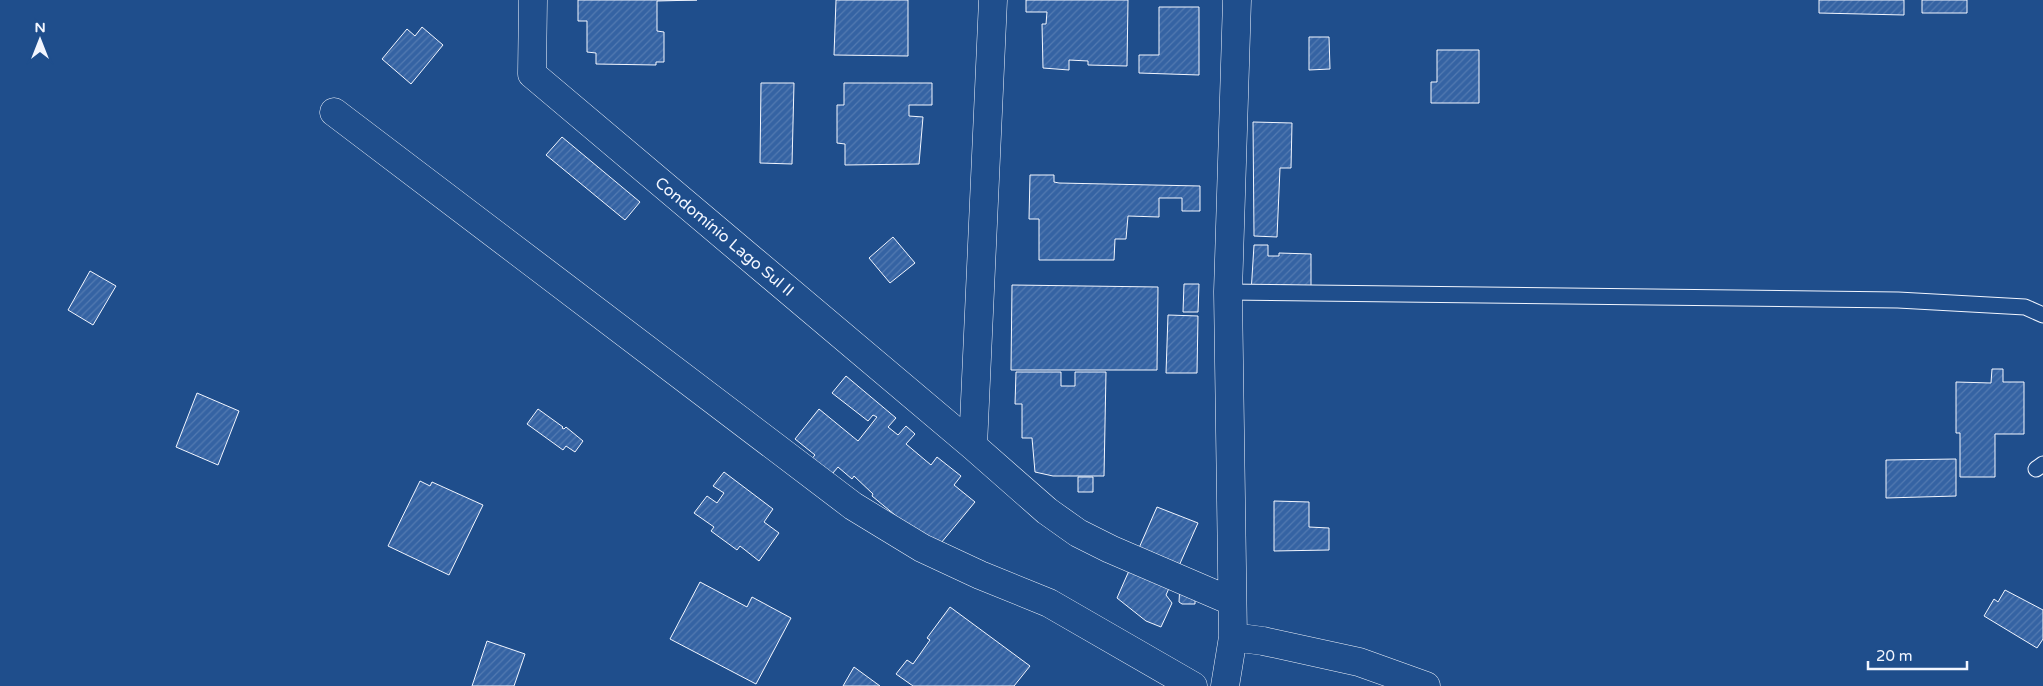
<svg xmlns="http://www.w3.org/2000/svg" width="2043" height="686" font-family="'Varela Round',sans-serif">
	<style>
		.building { fill: url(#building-hatch); stroke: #f2f6ff }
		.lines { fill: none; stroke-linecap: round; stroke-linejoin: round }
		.lane-casing { stroke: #f2f6ff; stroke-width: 17 }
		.street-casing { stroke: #f2f6ff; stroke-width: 29 }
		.lane { stroke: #1f4e8c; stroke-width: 15 }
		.street { stroke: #1f4e8c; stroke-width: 28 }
		.labels { text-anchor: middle; stroke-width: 4; stroke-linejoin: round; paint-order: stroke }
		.street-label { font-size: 16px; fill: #f2f6ff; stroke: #1f4e8c }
	</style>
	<defs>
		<pattern id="building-hatch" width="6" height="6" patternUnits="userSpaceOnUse" patternTransform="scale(1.25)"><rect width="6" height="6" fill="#3563a3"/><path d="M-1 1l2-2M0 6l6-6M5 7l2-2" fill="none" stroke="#537ab1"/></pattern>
	</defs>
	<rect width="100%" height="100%" fill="#1f4e8c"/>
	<path class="building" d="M578 0H697L657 1V31L664 32V62H656V65L596 64V53L587 52V21H578Z
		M836 0H908V56L834 55Z
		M1026 0H1128L1127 66 1088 65V61L1069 60V70L1043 68 1042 24H1046L1047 12H1026Z
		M1819 0H1904V15L1819 13Z
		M1922 0H1967V13H1922Z
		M1159 7H1199V75L1139 73V55H1159Z
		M422 27 443 45 411 84 382 59 407 29 415 36Z
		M1309 37H1329L1330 69 1309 70Z
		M1437 50H1479V103H1431V82H1437Z
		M761 83H794L792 164 760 163Z
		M844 83H932V105H909V116L923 117 919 164 845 165V144L837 143V105H844Z
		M1253 122 1292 123 1291 168H1280L1277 237 1254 236Z
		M562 137 640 202 625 220 546 155Z
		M1030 175H1054V182L1059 183 1200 186V211H1182V198H1159V217L1128 216 1126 239H1115L1114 260H1039V219H1029Z
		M893 237 915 263 890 283 869 258Z
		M1254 245H1268V256H1279V253L1311 254V286L1281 285V293H1251Z
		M90 271 116 286 93 325 68 310Z
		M1184 284H1199L1198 312H1183Z
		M1012 285 1158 287 1157 370H1011Z
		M1168 315 1198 316 1197 373H1166Z
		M1992 369H2003V382H2024V434H1995V477H1960V433H1956V382L1991 383Z
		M1016 372H1061V386H1075V372H1106L1104 476H1053L1035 472 1032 438H1022V404H1015Z
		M846 376 896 418 888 427 898 435 906 426 915 434 906 444 931 465 937 457 961 476 954 485 975 502 936 549 872 496 873 494 854 476 852 479 838 467 822 486 802 470 815 455 795 439 819 409 858 441 877 417 873 415 868 421 832 393Z
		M197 393 239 411 218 465 176 447Z
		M538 409 563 427 562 428 564 429 566 427 583 441 575 452 566 446 563 450 527 424Z
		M1956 459V496L1886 498V460Z
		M724 472 773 509 764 522 779 533 759 561 740 546 737 550 711 531 714 527 694 513 707 496 717 503 724 493 713 486Z
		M1078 477H1093V492H1078Z
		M420 481 430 486 432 482 483 505 449 575 388 546Z
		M1274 501 1309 502V527L1329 528V550L1274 551Z
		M1157 507 1198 523 1166 595 1172 603 1161 627 1146 621 1117 598Z
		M700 582 747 607 752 597 791 618 756 684 670 639Z
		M1180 584 1195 587V604H1182L1179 602Z
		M2005 590 2043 610V639L2037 648 1984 616 1994 599 1998 602Z
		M950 607 1030 666 1014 686H913L896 674 907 660 913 664 930 640 927 638Z
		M487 641 525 654 514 686H472Z
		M854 667 880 686H843Z"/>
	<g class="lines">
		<defs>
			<path id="lane" d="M1228 292 1898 300 2025 307 2043 315
				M2036 469 2043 464"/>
			<path id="street" d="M533 0 532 74 973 446 1047 511 1078 533 1110 549 1231 601
				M334 112 853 506 922 548 980 575 1049 603 1193 686
				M973 446 993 0
				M1233 637 1263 641 1359 662 1426 686
				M1225 686 1233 637 1228 292 1237 0"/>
		</defs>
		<use href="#lane" class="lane-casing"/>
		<use href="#street" class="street-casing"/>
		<use href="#lane" class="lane"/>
		<use href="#street" class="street"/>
	</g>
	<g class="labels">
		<g class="street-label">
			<text transform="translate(725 236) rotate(40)" y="6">Condomínio Lago Sul II</text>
		</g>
	</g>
	<g transform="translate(40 40)" stroke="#1f4e8c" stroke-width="4" paint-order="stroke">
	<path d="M0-4L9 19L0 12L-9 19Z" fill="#f2f6ff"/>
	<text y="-8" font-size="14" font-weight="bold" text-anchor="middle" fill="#f2f6ff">N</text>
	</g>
	<path d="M1868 661v8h99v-8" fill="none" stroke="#f2f6ff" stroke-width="2.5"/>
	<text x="1876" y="661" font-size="15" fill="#f2f6ff" stroke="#1f4e8c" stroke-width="4" paint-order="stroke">20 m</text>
</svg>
